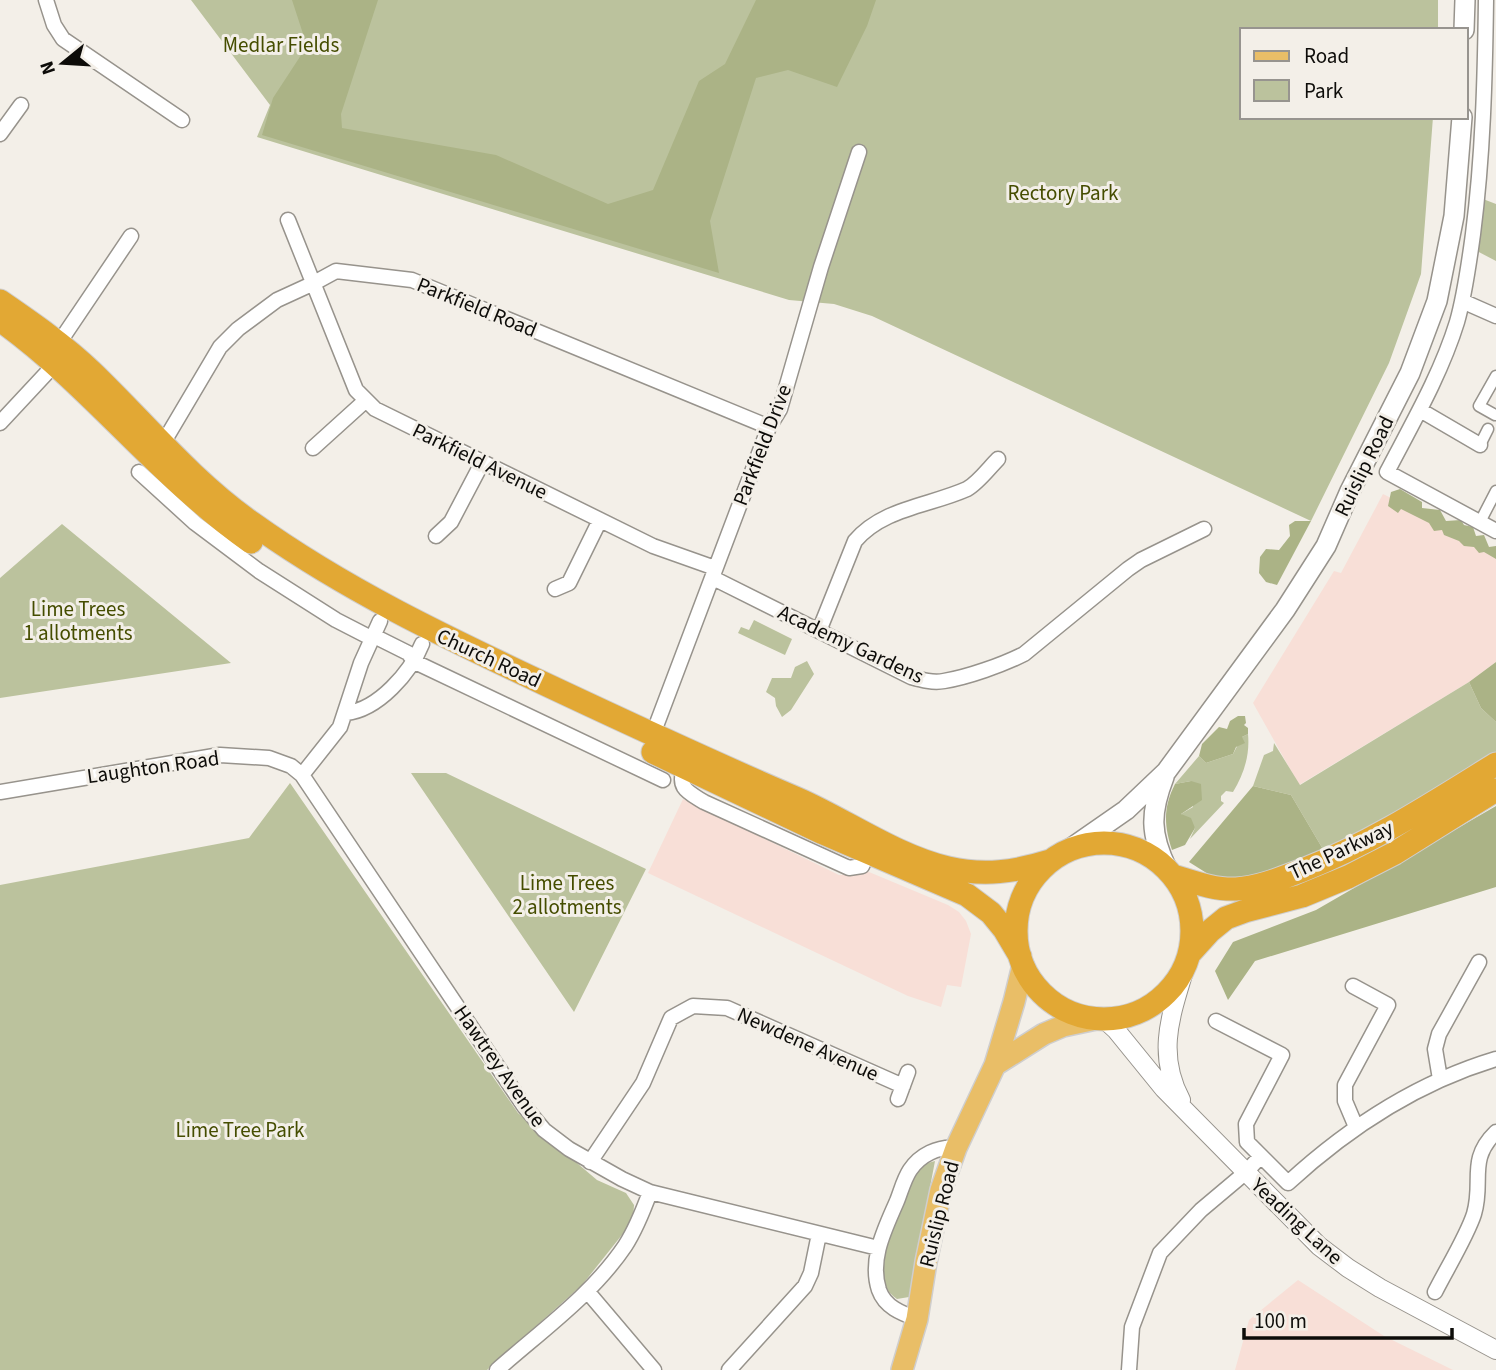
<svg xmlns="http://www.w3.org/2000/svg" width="1496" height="1370" font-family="'Source Sans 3',sans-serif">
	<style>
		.commercial { fill: #f8dfd7 }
		.green { fill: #bbc29d }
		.forest { fill: #abb386 }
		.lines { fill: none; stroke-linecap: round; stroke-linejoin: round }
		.pedestrian-casing { stroke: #97938c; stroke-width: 13 }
		.minor-casing { stroke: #97938c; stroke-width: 17 }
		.tertiary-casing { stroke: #97938c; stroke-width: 20 }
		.secondary-casing { stroke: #97938c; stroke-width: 22 }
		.primary-casing { stroke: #cfcece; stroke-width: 24 }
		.trunk-casing { stroke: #cfcece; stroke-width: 25 }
		.pedestrian { stroke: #fff; stroke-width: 10 }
		.minor { stroke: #fff; stroke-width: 14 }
		.tertiary { stroke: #fff; stroke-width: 18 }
		.secondary { stroke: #fff; stroke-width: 19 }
		.primary { stroke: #e9be67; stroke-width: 21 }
		.trunk { stroke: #e2a834; stroke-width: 23 }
		.labels { text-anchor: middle; stroke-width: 6; stroke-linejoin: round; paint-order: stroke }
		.park-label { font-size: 21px; fill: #454d00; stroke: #f3efe8 }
		.street-label { font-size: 21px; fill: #0d0c09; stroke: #f3efe8 }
	</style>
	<rect width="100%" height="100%" fill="#f3efe8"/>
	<path class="commercial" d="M1383 494 1496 550V662L1469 682 1299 785 1253 703 1334 571 1341 573Z
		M683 799 839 875 869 872 948 905 959 912 966 921 971 934 961 987 947 985 941 1007 908 996 648 873Z
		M1298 1280 1384 1336 1453 1370H1235L1249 1320Z"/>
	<path class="green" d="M191 0H1438V30H1242V117H1433L1421 274 1389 363 1311 521 872 316 834 304 789 300 257 137 270 105Z
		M1483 199 1496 204V261L1475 250Z
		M62 524 231 663 0 698V578Z
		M754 620 792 639 785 655 738 633 741 627 749 630Z
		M807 661 814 674 791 710 782 717 776 706 775 698 766 692 772 678H791L795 667Z
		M1469 682 1481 708 1496 722V756L1327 856 1291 795 1253 786 1264 755 1273 751 1274 743 1300 785Z
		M1248 734C1250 755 1244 774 1233 792L1226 791 1221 796V801L1224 803 1190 839 1195 828 1181 814 1193 807 1191 781 1175 784 1199 756 1206 763 1233 754 1242 737Z
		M411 773H446L646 869 574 1012Z
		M290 783 518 1113 597 1180 626 1193 634 1205 633 1221 582 1285 487 1370H0V885L249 838Z
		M935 1161 909 1297 897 1299C866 1279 893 1226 903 1201 906 1192 909 1178 916 1171 921 1165 928 1163 935 1161Z"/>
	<path class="forest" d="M292 0H378L341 114 342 128 496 155 608 204 653 190 699 81 725 64 756 0H876L867 26 837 87 788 70 756 78 710 221 719 273 262 135 273 98 307 46Z
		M1400 489 1422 502V508L1440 510 1446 521 1461 520 1464 525 1473 527 1476 536 1484 535 1489 547 1496 546V559L1484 552 1479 553 1474 547 1464 546 1459 541 1444 535 1442 530 1434 531 1429 523 1401 509 1398 513 1388 506 1391 492Z
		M1295 521H1311L1277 585 1266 582 1259 573 1260 557 1266 549 1279 550 1290 536 1289 525Z
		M1496 662V722L1481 708 1469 682Z
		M1238 716H1245L1246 723 1244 725 1248 728V734L1242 737 1245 743 1236 747 1233 754 1206 763 1199 756 1202 744 1219 727 1227 729 1230 721Z
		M1191 781 1201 784 1202 800 1181 814 1191 818 1195 828 1185 845 1172 850C1164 825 1163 808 1175 784Z
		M1253 786 1291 795 1327 856 1266 877 1216 879 1189 862Z
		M1496 806V887L1255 961 1228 1000 1215 971 1233 942 1316 910Z"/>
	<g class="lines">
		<defs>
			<path id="pedestrian" d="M1495 415 1479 406 1496 376
				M1480 445 1488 429
				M1480 522 1496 491"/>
			<path id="minor" d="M46 0 54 25 63 39 182 120
				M1486 0C1485 78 1483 156 1473 234 1469 263 1465 294 1457 322 1441 374 1412 424 1387 472L1496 531
				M0 134 21 105
				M288 220 356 390 375 409 653 546 715 568
				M1462 301 1496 316
				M65 334 131 236
				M1420 410 1480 445
				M0 423 55 364
				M162 445 220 347 238 329 277 300 314 283 336 271 412 280 769 427
				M313 448 365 401
				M139 472 195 523 259 571 336 620 371 638H378L408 653 415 662 663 780
				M436 536 451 522 482 463
				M713 578 911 677C922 680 933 683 944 681 968 677 1002 665 1024 654L1128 569 1141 560 1204 529
				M555 589 569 583 600 520
				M819 631 855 541C883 508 929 506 967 489 978 483 989 468 998 459
				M346 713C378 710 411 672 422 644
				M653 734 769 427 780 409 821 267 859 152
				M685 767C676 788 688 792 704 802L849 868 862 866 868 853
				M302 775 340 727 361 663 380 621
				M0 792 220 755 269 758 291 766 302 775 524 1106 544 1130 569 1149 622 1179 650 1192 878 1248
				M1353 986 1388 1005 1345 1085V1101L1356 1127
				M1216 1021 1282 1055 1246 1124 1247 1142 1288 1183C1349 1127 1416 1083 1496 1059
				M1440 1079 1435 1049 1439 1034 1479 962
				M898 1099 908 1072
				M590 1162 643 1083 671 1018 693 1006 727 1008 903 1086
				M587 1291 654 1370
				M1435 1292C1446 1270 1467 1236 1474 1214 1484 1181 1467 1160 1496 1132
				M917 1319C901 1313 885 1307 879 1290 869 1259 885 1229 897 1201 901 1191 904 1179 910 1170 920 1155 938 1146 956 1148
				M497 1370C541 1331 592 1295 625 1246 636 1229 643 1211 650 1192
				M729 1370 805 1286 811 1273 819 1234
				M1129 1370 1132 1327 1160 1253 1201 1210 1245 1173 1261 1156"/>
			<path id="tertiary" d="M1104 1019 1116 1030 1164 1089 1319 1246 1348 1268 1380 1288 1496 1350
				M1181 1100C1156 1053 1171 1015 1185 968"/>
			<path id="secondary" d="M1464 30 1465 0
				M1164 777C1150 813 1150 834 1167 869
				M1067 851 1126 810 1166 772 1285 610 1326 546 1350 491 1410 373 1437 301 1454 216 1462 117"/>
			<path id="primary" d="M995 1065 1044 1034 1063 1026 1096 1019
				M902 1370 917 1319 926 1262 941 1190 956 1148 995 1065 1014 1002 1023 965"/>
			<path id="trunk" d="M0 301C32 323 64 345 92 372 145 423 191 480 252 523 344 589 445 637 547 685 630 724 713 763 798 799 846 820 896 856 948 868 984 876 1015 872 1050 861
				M0 320C91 385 158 477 251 542
				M653 752 823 833 967 895 991 913 1004 929 1020 956
				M1016 931a88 88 0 1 1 176 0a88 88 0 1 1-176 0Z
				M1173 876C1193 882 1215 890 1236 889 1258 888 1282 878 1303 870 1372 843 1433 803 1496 764
				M1190 953 1210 931 1226 918 1245 911 1302 896 1348 877 1395 853 1496 790"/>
		</defs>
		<use href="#pedestrian" class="pedestrian-casing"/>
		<use href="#minor" class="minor-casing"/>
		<use href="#tertiary" class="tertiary-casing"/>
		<use href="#secondary" class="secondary-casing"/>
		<use href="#primary" class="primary-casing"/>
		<use href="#trunk" class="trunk-casing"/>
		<use href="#pedestrian" class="pedestrian"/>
		<use href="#minor" class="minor"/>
		<use href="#tertiary" class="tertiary"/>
		<use href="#secondary" class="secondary"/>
		<use href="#primary" class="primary"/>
		<use href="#trunk" class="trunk"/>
	</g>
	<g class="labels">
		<g class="park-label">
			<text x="281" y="52">Medlar Fields</text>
			<text x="1063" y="200">Rectory Park</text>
			<text x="78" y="616">Lime Trees<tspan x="78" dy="24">1 allotments</tspan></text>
			<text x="567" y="890">Lime Trees<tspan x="567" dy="24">2 allotments</tspan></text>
			<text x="240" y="1137">Lime Tree Park</text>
		</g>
		<g class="street-label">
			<text transform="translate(477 307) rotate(22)" y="7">Parkfield Road</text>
			<text transform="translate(762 445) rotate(-69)" y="7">Parkfield Drive</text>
			<text transform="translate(480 461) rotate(26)" y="7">Parkfield Avenue</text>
			<text transform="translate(1364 466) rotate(-64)" y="7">Ruislip Road</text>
			<text transform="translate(851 644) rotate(25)" y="7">Academy Gardens</text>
			<text transform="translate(489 658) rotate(25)" y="7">Church Road</text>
			<text transform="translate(153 767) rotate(-8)" y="7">Laughton Road</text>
			<text transform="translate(1341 850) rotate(-25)" y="7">The Parkway</text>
			<text transform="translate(808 1044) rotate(24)" y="7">Newdene Avenue</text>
			<text transform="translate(500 1066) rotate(55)" y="7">Hawtrey Avenue</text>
			<text transform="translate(939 1214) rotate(-76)" y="7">Ruislip Road</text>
			<text transform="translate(1297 1221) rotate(43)" y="7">Yeading Lane</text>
		</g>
	</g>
	<rect x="1240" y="28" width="228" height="91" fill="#f3efe8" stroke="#97948f" stroke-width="2"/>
	<rect x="1254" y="51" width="35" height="10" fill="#e9be67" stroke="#97948f" stroke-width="2"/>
	<text x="1304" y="63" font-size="21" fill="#0d0c09">Road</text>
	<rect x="1254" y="80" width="35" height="21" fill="#bbc29d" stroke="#97948f" stroke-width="2"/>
	<text x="1304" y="98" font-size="21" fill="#0d0c09">Park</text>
	<g transform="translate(63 63) rotate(252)" stroke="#f3efe8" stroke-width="5" paint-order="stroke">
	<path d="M0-5L12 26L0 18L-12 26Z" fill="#0d0c09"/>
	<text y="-10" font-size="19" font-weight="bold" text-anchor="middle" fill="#0d0c09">N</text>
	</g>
	<path d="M1244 1328v10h208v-10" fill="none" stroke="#0d0c09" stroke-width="3.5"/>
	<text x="1254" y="1328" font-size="21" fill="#0d0c09" stroke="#f3efe8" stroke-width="5" paint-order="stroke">100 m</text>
</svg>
